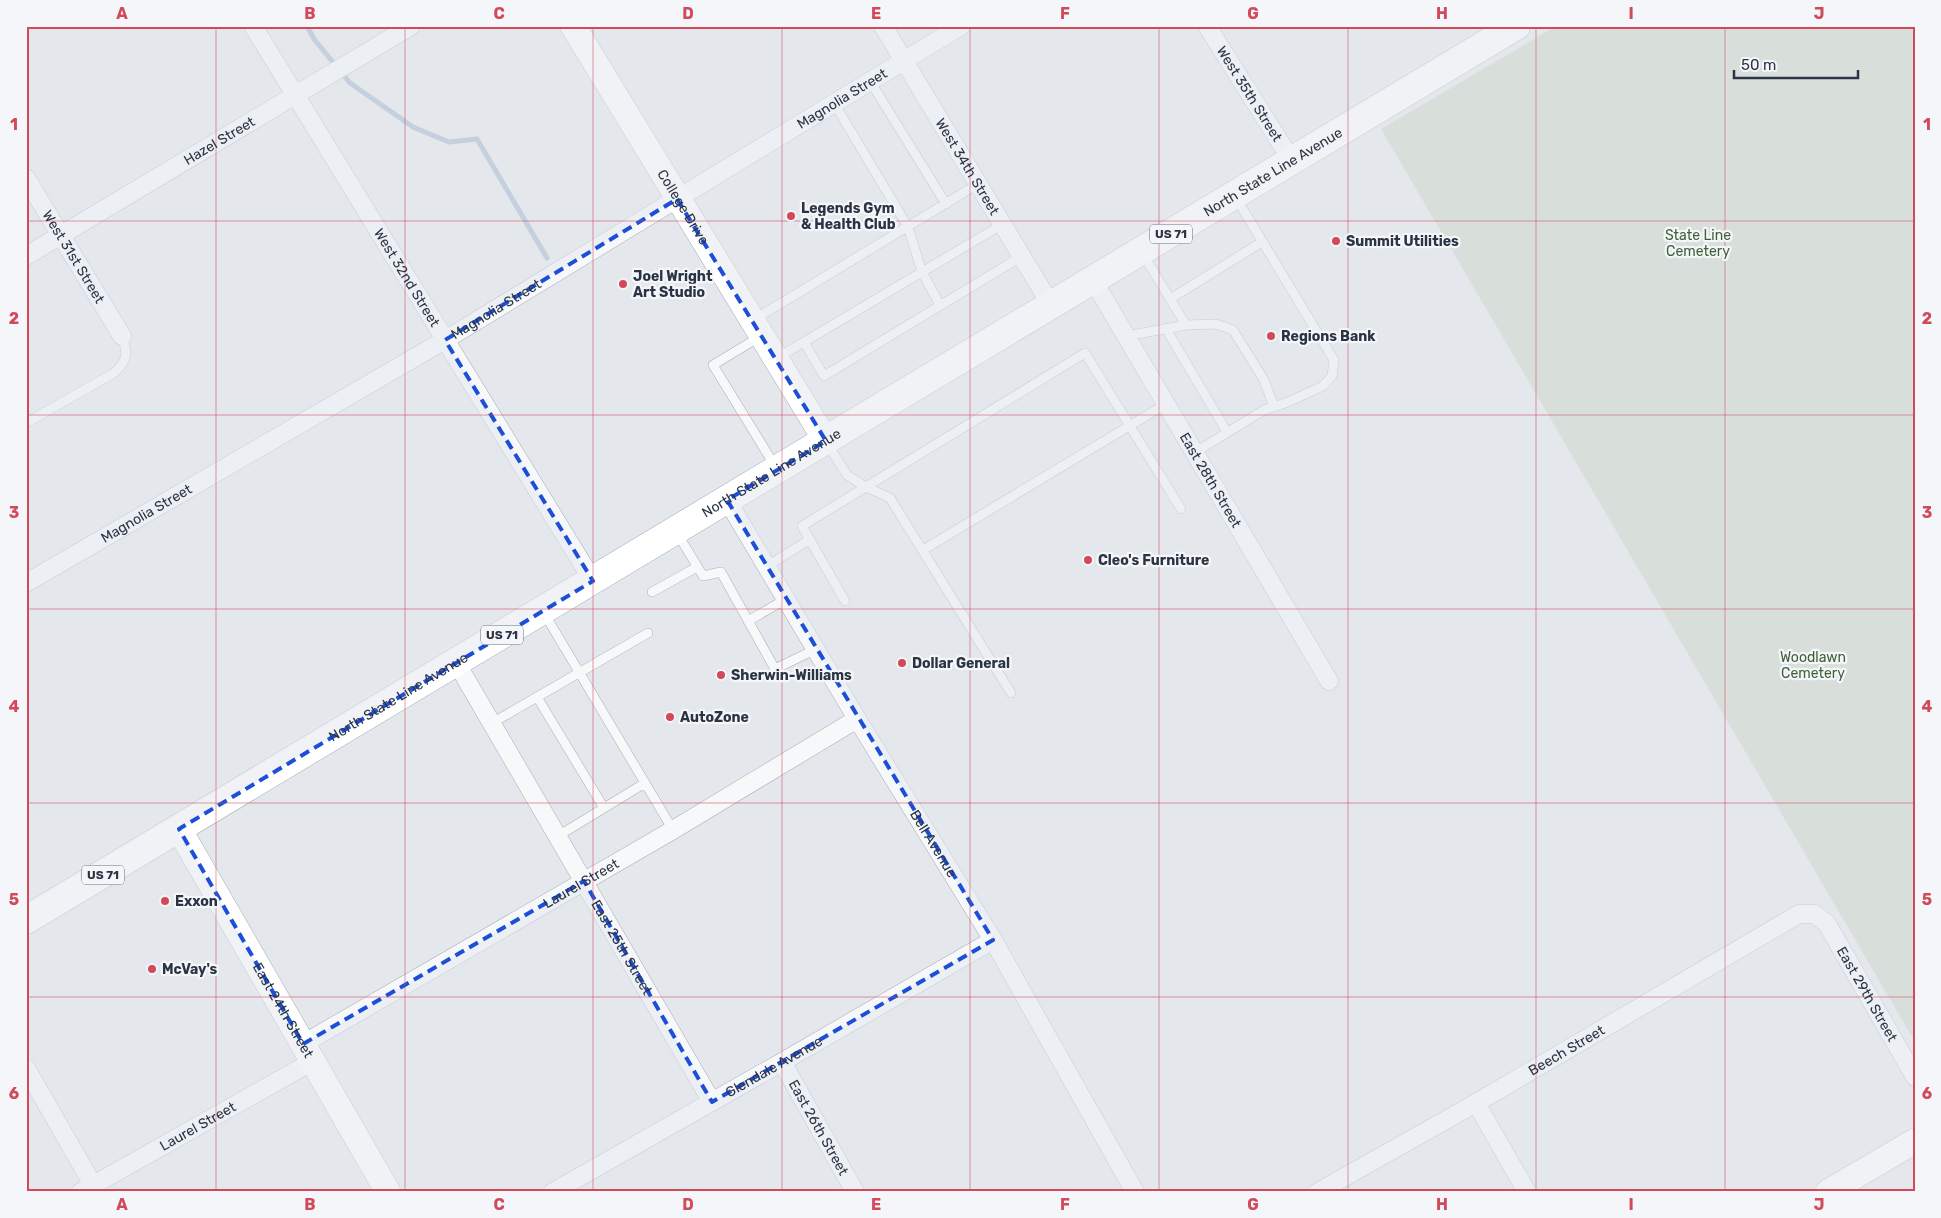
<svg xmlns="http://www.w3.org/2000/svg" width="1941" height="1218" font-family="Rubik,sans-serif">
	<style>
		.green { fill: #c9d6c5 }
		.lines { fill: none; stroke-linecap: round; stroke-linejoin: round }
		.stream { stroke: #9fb4cc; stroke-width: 5 }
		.lane-casing { stroke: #a9aeb7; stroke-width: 10 }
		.street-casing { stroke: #a9aeb7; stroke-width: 19 }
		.secondary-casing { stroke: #a9aeb7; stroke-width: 26 }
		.primary-casing { stroke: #a3abb8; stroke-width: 29 }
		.lane { stroke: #f7f8fa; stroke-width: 9 }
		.street { stroke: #f7f8fa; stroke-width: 18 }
		.secondary { stroke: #fff; stroke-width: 25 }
		.primary { stroke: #fff; stroke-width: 28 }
		.marked { fill: none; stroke: #1d4ed8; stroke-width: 4; stroke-dasharray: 10 6; stroke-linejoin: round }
		.grid { fill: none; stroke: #d1495b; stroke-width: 1; stroke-opacity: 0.55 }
		.poi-dot { fill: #d1495b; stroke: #f4f6f9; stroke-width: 2 }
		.labels { text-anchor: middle; stroke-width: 4.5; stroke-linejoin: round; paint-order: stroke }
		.shield { fill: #f4f6f9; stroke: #676e7b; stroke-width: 1 }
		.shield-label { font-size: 12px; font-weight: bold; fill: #2b3445 }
		.street-label { font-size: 14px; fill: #2b3445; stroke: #f4f6f9 }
		.poi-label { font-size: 14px; font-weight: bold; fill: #2b3445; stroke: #f4f6f9; text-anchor: start }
		.park-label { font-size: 14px; fill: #3f6138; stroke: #f4f6f9 }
		.neatline { fill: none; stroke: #d1495b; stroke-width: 2 }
		.grid-label { font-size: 16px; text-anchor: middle; font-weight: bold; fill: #d1495b }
	</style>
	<rect width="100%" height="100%" fill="#e4e7ec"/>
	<path class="green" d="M1556 26H1915V1042L1381 129Z"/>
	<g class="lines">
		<path class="stream" d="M307 26 314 39 350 83 413 127 449 142 477 139 547 258"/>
		<defs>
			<path id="lane" d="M870 81 946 204
				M834 103 908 227 922 272 940 305
				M1143 254 1170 299 1262 242
				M755 319 978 184
				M1186 325 1216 324 1233 330 1264 380 1274 407
				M1166 329 1227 432
				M761 336 713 365 775 466
				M1126 336 1186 325 1170 299
				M804 342 824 376 1022 256
				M777 358 1003 224
				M26 423 114 373C128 360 128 354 122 336
				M826 442 847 475 864 486 890 498 1011 693
				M1194 453 1264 410 1288 402 1323 386 1332 376 1334 360 1236 198
				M677 533 703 576 721 572 775 669 816 649
				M923 550 1166 404
				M767 566 809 540
				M652 592 697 567
				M845 601 802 526 1085 353 1181 509
				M544 613 673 830
				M748 621 786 599
				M537 697 604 808
				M492 723 648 633
				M558 836 645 783"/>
			<g id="street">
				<path id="s1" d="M253 26 593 581"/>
				<path id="s2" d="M883 26 1051 305"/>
				<path id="s3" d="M1207 26 1292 161"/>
				<path id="s4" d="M26 178 122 336"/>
				<path id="s5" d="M26 256 411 26"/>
				<path id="s6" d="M1093 280 1329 681"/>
				<path id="s7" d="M727 500 857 719 993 940 1135 1192"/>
				<path id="s8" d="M26 583 445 340 961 26"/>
				<path id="s9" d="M456 662 712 1102"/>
				<path id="s10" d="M303 1044 673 830 857 719"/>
				<path id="s11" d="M782 1062 855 1192"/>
				<path d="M26 1068 97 1192"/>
				<path d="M1476 1103 1527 1192"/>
				<path id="s12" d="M81 1192 313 1061"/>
				<path id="s13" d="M553 1192 782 1062 993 940"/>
				<path id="s14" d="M1318 1192 1476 1103 1799 914H1815L1827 924 1915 1077"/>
			</g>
			<g id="secondary">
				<path id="s15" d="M573 26 826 441"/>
				<path id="s16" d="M179 829 388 1192"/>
				<path d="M1828 1192 1915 1141"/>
			</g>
			<g id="primary">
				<path id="s17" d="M26 920 1516 26"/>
			</g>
		</defs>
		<use href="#lane" class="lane-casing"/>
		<use href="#street" class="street-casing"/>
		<use href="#secondary" class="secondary-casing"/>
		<use href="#primary" class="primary-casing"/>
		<use href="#lane" class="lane"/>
		<use href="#street" class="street"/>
		<use href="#secondary" class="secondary"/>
		<use href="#primary" class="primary"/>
	</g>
	<path d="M0 0H1941V1218H0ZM677 199 826 441 727 500 993 940 712 1102 584 881 303 1044 179 829 593 581 445 340Z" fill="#e4e7ec" fill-opacity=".55" fill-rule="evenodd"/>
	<path class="marked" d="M677 199 826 441 727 500 993 940 712 1102 584 881 303 1044 179 829 593 581 445 340Z"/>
	<path class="grid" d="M216 26V1192M405 26V1192M593 26V1192M782 26V1192M970 26V1192M1159 26V1192M1348 26V1192M1536 26V1192M1725 26V1192M26 221H1915M26 415H1915M26 609H1915M26 803H1915M26 997H1915"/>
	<g class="poi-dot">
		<circle cx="791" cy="216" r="5"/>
		<circle cx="1336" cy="241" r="5"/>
		<circle cx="623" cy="284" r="5"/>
		<circle cx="1271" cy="336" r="5"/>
		<circle cx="1088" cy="560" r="5"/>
		<circle cx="902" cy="663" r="5"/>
		<circle cx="721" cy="675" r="5"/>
		<circle cx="670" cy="717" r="5"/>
		<circle cx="165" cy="901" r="5"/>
		<circle cx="152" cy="969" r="5"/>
	</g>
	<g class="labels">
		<g class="shield">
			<rect x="1150" y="224.5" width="42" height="19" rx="4"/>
			<rect x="481" y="625.5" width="42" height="19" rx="4"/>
			<rect x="82" y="865.5" width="42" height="19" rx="4"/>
		</g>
		<g class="shield-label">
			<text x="1171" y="238">US 71</text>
			<text x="502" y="639">US 71</text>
			<text x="103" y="879">US 71</text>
		</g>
		<g class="street-label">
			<text dy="5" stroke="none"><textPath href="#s3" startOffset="80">West 35th Street</textPath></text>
			<text dy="5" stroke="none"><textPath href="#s8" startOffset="949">Magnolia Street</textPath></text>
			<text dy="5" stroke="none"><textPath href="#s5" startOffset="225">Hazel Street</textPath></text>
			<text dy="5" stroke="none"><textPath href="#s2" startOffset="164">West 34th Street</textPath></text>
			<text dy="5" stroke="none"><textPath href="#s17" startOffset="1454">North State Line Avenue</textPath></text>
			<text dy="5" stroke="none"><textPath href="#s15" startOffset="212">College Drive</textPath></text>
			<text dy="5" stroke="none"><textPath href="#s4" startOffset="92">West 31st Street</textPath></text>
			<text dy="5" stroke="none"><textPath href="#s1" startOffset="295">West 32nd Street</textPath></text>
			<text dy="5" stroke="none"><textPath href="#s8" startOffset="544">Magnolia Street</textPath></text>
			<text dy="5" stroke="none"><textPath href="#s17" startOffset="869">North State Line Avenue</textPath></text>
			<text dy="5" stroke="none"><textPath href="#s6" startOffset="232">East 28th Street</textPath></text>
			<text dy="5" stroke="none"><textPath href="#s8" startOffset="139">Magnolia Street</textPath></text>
			<text dy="5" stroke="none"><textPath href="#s17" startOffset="434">North State Line Avenue</textPath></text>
			<text dy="5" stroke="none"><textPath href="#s7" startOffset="401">Bell Avenue</textPath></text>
			<text dy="5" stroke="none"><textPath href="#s10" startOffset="321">Laurel Street</textPath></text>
			<text dy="5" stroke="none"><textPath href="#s9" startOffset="330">East 25th Street</textPath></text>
			<text dy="5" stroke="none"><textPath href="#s14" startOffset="668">East 29th Street</textPath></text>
			<text dy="5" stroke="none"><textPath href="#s16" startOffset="209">East 24th Street</textPath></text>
			<text dy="5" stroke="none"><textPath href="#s14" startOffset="286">Beech Street</textPath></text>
			<text dy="5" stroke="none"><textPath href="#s13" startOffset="254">Glendale Avenue</textPath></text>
			<text dy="5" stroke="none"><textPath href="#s12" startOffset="134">Laurel Street</textPath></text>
			<text dy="5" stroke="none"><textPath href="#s11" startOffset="75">East 26th Street</textPath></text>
		</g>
		<g class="poi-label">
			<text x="801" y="213">Legends Gym<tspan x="801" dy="16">&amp; Health Club</tspan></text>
			<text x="1346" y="246">Summit Utilities</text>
			<text x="633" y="281">Joel Wright<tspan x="633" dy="16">Art Studio</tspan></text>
			<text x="1281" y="341">Regions Bank</text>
			<text x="1098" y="565">Cleo's Furniture</text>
			<text x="912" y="668">Dollar General</text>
			<text x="731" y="680">Sherwin-Williams</text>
			<text x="680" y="722">AutoZone</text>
			<text x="175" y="906">Exxon</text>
			<text x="162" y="974">McVay's</text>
		</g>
		<g class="park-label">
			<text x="1698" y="240">State Line<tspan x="1698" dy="16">Cemetery</tspan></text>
			<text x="1813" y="662">Woodlawn<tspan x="1813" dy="16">Cemetery</tspan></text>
		</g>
	</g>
	<rect width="1941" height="1218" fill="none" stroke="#f4f6f9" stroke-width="55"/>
	<path d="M1734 70v8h124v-8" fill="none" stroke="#2b3445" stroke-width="2.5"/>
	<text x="1741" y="70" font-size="15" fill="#2b3445" stroke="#f4f6f9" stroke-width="4" paint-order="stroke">50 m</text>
	<rect x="28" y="28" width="1886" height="1162" class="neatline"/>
	<g class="grid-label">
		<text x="122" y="19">A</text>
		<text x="310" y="19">B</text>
		<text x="499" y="19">C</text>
		<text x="688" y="19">D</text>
		<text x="876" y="19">E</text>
		<text x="1065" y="19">F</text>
		<text x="1253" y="19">G</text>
		<text x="1442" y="19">H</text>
		<text x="1631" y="19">I</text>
		<text x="1819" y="19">J</text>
		<text x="14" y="130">1</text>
		<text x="1927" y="130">1</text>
		<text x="14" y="324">2</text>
		<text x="1927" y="324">2</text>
		<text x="14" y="518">3</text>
		<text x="1927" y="518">3</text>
		<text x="14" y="712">4</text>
		<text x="1927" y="712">4</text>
		<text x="14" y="905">5</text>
		<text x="1927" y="905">5</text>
		<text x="14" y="1099">6</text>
		<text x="1927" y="1099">6</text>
		<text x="122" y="1210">A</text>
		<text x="310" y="1210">B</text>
		<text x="499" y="1210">C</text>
		<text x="688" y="1210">D</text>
		<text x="876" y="1210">E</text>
		<text x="1065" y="1210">F</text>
		<text x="1253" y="1210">G</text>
		<text x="1442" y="1210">H</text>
		<text x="1631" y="1210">I</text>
		<text x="1819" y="1210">J</text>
	</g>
</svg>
